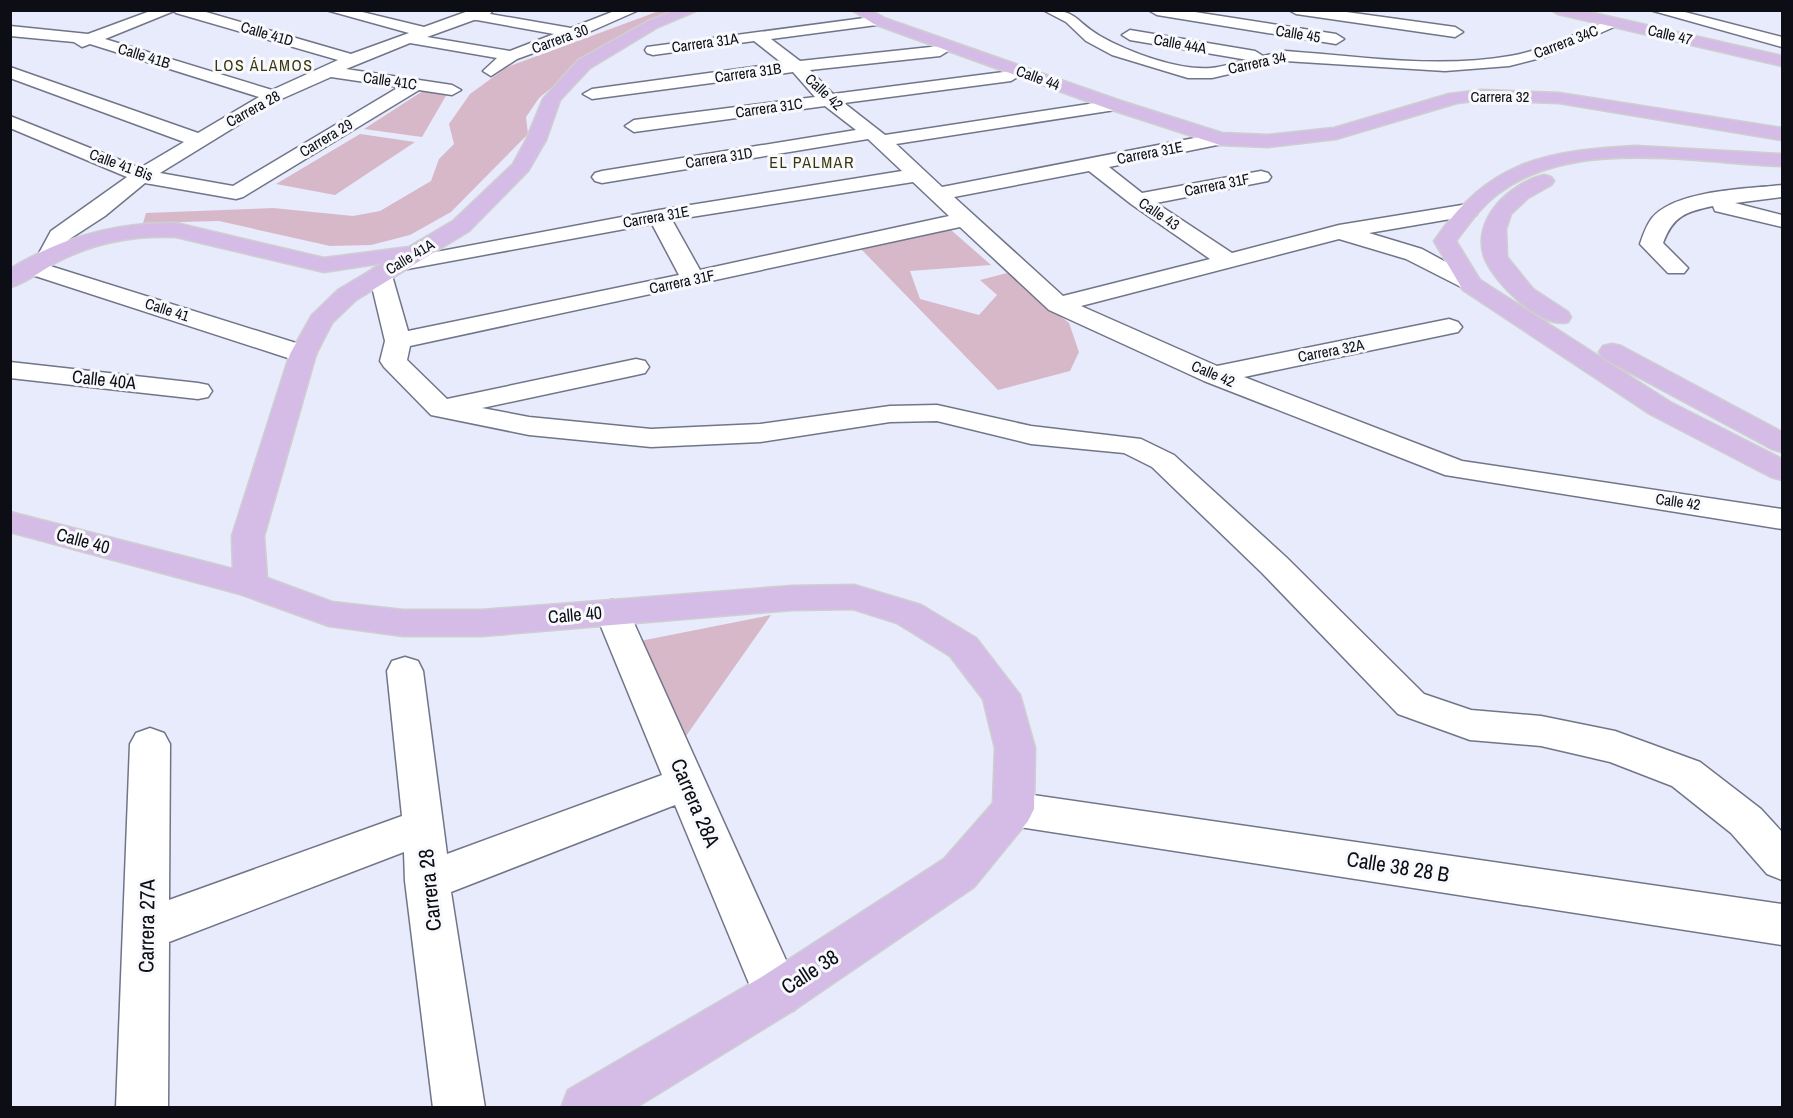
<svg xmlns="http://www.w3.org/2000/svg" width="1793" height="1118" font-family="'Archivo Narrow',sans-serif">
	<style>
		.green { fill: #d7b8c9 }
		.lines { fill: none; stroke-linecap: round; stroke-linejoin: round }
		.minor-casing { stroke: #717588; stroke-width: 3 }
		.major-casing { stroke: #cfcfd0; stroke-width: 3 }
		.minor { fill: #fff; fill-rule: evenodd }
		.major { fill: #d4bce6; fill-rule: evenodd }
		.labels { text-anchor: middle; stroke-width: 6; stroke-linejoin: round; paint-order: stroke }
		.far-street-label { font-size: 15px; fill: #0d0e15; stroke: #f8f9fd }
		.far-neighbourhood-label { font-size: 16px; letter-spacing: 1.5px; fill: #39360b; stroke: #f8f9fd }
		.street-label { font-size: 18px; fill: #0d0e15; stroke: #f8f9fd }
		.near-street-label { font-size: 21px; fill: #0d0e15; stroke: #f8f9fd }
	</style>
	<rect width="100%" height="100%" fill="#e7ebfc"/>
	<path class="green" d="M659 11H673L646 21 574 63 562 79 539 98 526 117 528 134 451 212 410 235 371 245 330 246 219 221 143 223 146 213 273 208 353 216 380 211 431 181 439 159 454 144 449 124 470 94 507 67Z
		M426 89 447 94 422 137 364 129Z
		M360 134 415 142 335 195 276 184Z
		M951 230 991 265 910 271 920 299 979 315 997 295 980 280 1007 273 1069 323 1079 352 1070 371 998 390 861 249Z
		M771 615 686 736 630 643Z"/>
	<g class="lines">
		<defs>
			<path id="minor" d="M153 10H199L351 54 409 33 326 10H354L424 27 471 10H493L490 14 571 28 617 10H639L580 36 517 59 491 76 483 71 497 58 410 43 346 69 452 85 461 90 452 95 419 90 243 197 236 199 145 183 105 216 68 240 57 260H41L38 255 51 231 127 177 10 128V116L140 168 184 142 10 78V67L198 133 259 97 90 44 82 47 74 42 10 36V26L88 34ZM174 11 176 13 338 60 272 90 105 39ZM474 20H477L554 34 510 51 427 37ZM331 77 399 87 233 186 160 173 279 100Z
				M1043 10C1079 10 1073 20 1100 36 1128 52 1179 71 1211 68 1223 67 1236 62 1248 60L1130 40 1122 35 1130 30 1255 51 1263 56 1285 51C1358 56 1437 69 1510 56 1545 50 1577 33 1610 20H1620L1623 23 1548 56 1509 66 1445 71 1285 61 1212 78H1188L1112 55 1086 41 1066 22Z
				M1182 10 1336 34 1344 39 1336 44 1157 15 1150 11Z
				M1289 10H1332L1455 27 1463 32 1455 37 1296 14Z
				M1650 10H1677L1782 37V47Z
				M879 16 887 21 884 24 771 39 800 61 940 46 948 51 940 56 810 70 833 94 1011 71 1019 76 1011 81 844 103 885 135 1115 100 1124 105 1115 110 896 144 942 187 1220 133 1227 135 1230 139 1227 143 1109 167 1142 193 1261 171 1268 173 1271 177 1268 181 1156 203 1232 253 1339 225 1468 204 1476 205 1479 210 1476 215 1468 216 1369 233 1422 249 1479 280 1483 285 1479 290 1471 292 1406 259 1339 239 1081 306 1217 366 1449 319 1458 322 1462 327 1458 332 1244 377 1462 461 1782 509V529L1445 475 1204 381 1049 310 960 227 410 346 407 360 447 399 636 359 645 361 649 367 645 373 636 375 482 408 529 417 651 429 760 424 890 406 937 405 1031 426 1141 439 1174 455 1286 557 1424 694 1471 710 1541 716 1615 731 1700 762 1761 809 1782 832V880L1767 874 1731 833 1672 786 1610 762 1541 746 1470 740 1398 714 1262 573 1152 467 1124 453 1031 444 937 421 890 422 760 442 651 447 529 435 431 415 384 367 380 361 385 341 369 274 373 269 386 268 388 261 659 210 902 171 868 139 602 183 595 181 592 177 595 173 602 171 856 130 825 106 634 132 625 126 634 120 815 97 793 72 592 99 583 94 592 89 782 63 754 41 653 55 647 53 645 50 647 47ZM1089 171 1131 204 1210 259 1063 296 954 197ZM913 182 949 216 700 270 672 220ZM652 224 679 275 408 331 391 272Z
				M1782 185V197L1735 203 1782 215V227L1715 211 1713 206C1685 212 1673 216 1663 243L1688 268 1684 273H1668L1640 244C1643 235 1646 226 1652 218 1675 190 1747 189 1782 185Z
				M31 260 312 348 316 354 312 360 303 362 294 360 23 272 19 267 23 262Z
				M10 362 198 383 208 385 212 391 208 397 198 399 10 378Z
				M612 600 624 603 629 612 794 978 801 994 794 1010 777 1017 760 1010 675 805 451 892 485 1108H433L405 881 404 852 169 942 168 1108H116L130 744 136 733 150 728 164 733 170 744 169 900 402 816 387 671 392 661 405 657 418 661 423 671 447 854 662 775 595 612 600 603Z
				M1013 792 1782 904V945L1013 826 998 821 992 809 998 797Z"/>
			<path id="major" d="M676 10H698L658 27 590 68 560 100 546 140 528 171 469 231 356 300 332 323 316 354 264 536 267 578 332 602 403 610H482L792 586 854 585 921 605 976 638 1020 695 1035 748 1034 809 1028 821 974 887 794 1010 635 1108H561L568 1090 760 978 944 859 993 803 995 748 983 699 950 656 897 623 853 609 792 610 482 636H403L329 626 240 594 10 532V512L233 569 232 536 290 354 312 315 338 290 383 263 324 272 176 237C133 235 94 242 55 263 41 271 26 283 10 287V269C62 237 116 222 176 223L324 258 409 247 453 221 513 164 526 140 543 99 578 60 648 21Z
				M852 10H871L884 18 1121 101 1222 133 1268 135 1334 128 1449 94 1482 90 1559 93 1782 128V140L1559 103 1482 100 1457 103 1336 139 1268 147 1220 145 1109 109 874 24Z
				M1551 10H1580L1782 56V66L1558 14Z
				M1636 146 1782 154V166C1695 163 1574 137 1499 193 1481 206 1469 224 1456 241L1480 280 1670 402 1782 459V480L1771 477 1650 414 1463 290 1434 241C1489 161 1544 151 1636 146Z
				M1544 175 1551 177 1554 181 1551 185 1528 198 1511 214 1506 229 1507 257 1533 289 1568 312 1571 317 1568 322C1541 329 1495 283 1485 259 1470 220 1510 183 1544 175Z
				M1612 344 1621 346 1782 432V452L1772 449 1603 358 1599 352 1603 346Z"/>
		</defs>
		<use href="#minor" class="minor-casing"/>
		<use href="#major" class="major-casing"/>
		<use href="#minor" class="minor"/>
		<use href="#major" class="major"/>
	</g>
	<g class="labels">
		<g class="far-street-label">
			<text transform="translate(267 34) rotate(16)" y="5">Calle 41D</text>
			<text transform="translate(1298 34) rotate(9)" y="5">Calle 45</text>
			<text transform="translate(1670 35) rotate(13)" y="5">Calle 47</text>
			<text transform="translate(560 39) rotate(-20)" y="5">Carrera 30</text>
			<text transform="translate(1566 42) rotate(-21)" y="5">Carrera 34C</text>
			<text transform="translate(705 43) rotate(-8)" y="5">Carrera 31A</text>
			<text transform="translate(1180 44) rotate(10)" y="5">Calle 44A</text>
			<text transform="translate(144 56) rotate(17)" y="5">Calle 41B</text>
			<text transform="translate(1257 63) rotate(-12)" y="5">Carrera 34</text>
			<text transform="translate(748 73) rotate(-8)" y="5">Carrera 31B</text>
			<text transform="translate(1038 78) rotate(20)" y="5">Calle 44</text>
			<text transform="translate(390 81) rotate(8)" y="5">Calle 41C</text>
			<text transform="translate(824 92) rotate(43)" y="5">Calle 42</text>
			<text x="1500" y="102">Carrera 32</text>
			<text transform="translate(769 108) rotate(-8)" y="5">Carrera 31C</text>
			<text transform="translate(253 109) rotate(-29)" y="5">Carrera 28</text>
			<text transform="translate(326 138) rotate(-31)" y="5">Carrera 29</text>
			<text transform="translate(1150 153) rotate(-11)" y="5">Carrera 31E</text>
			<text transform="translate(719 158) rotate(-9)" y="5">Carrera 31D</text>
			<text transform="translate(121 165) rotate(20)" y="5">Calle 41 Bis</text>
			<text transform="translate(1217 185) rotate(-11)" y="5">Carrera 31F</text>
			<text transform="translate(1159 214) rotate(34)" y="5">Calle 43</text>
			<text transform="translate(656 217) rotate(-10)" y="5">Carrera 31E</text>
			<text transform="translate(410 257) rotate(-31)" y="5">Calle 41A</text>
			<text transform="translate(682 282) rotate(-12)" y="5">Carrera 31F</text>
			<text transform="translate(167 310) rotate(18)" y="5">Calle 41</text>
			<text transform="translate(1331 351) rotate(-11)" y="5">Carrera 32A</text>
			<text transform="translate(1213 374) rotate(23)" y="5">Calle 42</text>
			<text transform="translate(1678 502) rotate(8)" y="5">Calle 42</text>
		</g>
		<g class="far-neighbourhood-label">
			<text x="264" y="71">LOS ÁLAMOS</text>
			<text x="812" y="168">EL PALMAR</text>
		</g>
		<g class="street-label">
			<text transform="translate(104 380) rotate(6)" y="6">Calle 40A</text>
			<text transform="translate(83 541) rotate(15)" y="6">Calle 40</text>
			<text transform="translate(575 615) rotate(-5)" y="6">Calle 40</text>
		</g>
		<g class="near-street-label">
			<text transform="translate(695 803) rotate(67)" y="7">Carrera 28A</text>
			<text transform="translate(1398 867) rotate(9)" y="7">Calle 38 28 B</text>
			<text transform="translate(430 890) rotate(-96)" y="7">Carrera 28</text>
			<text transform="translate(147 926) rotate(-89)" y="7">Carrera 27A</text>
			<text transform="translate(810 972) rotate(-33)" y="7">Calle 38</text>
		</g>
	</g>
	<rect width="1793" height="1118" fill="none" stroke="#0d0e15" stroke-width="24"/>
</svg>
